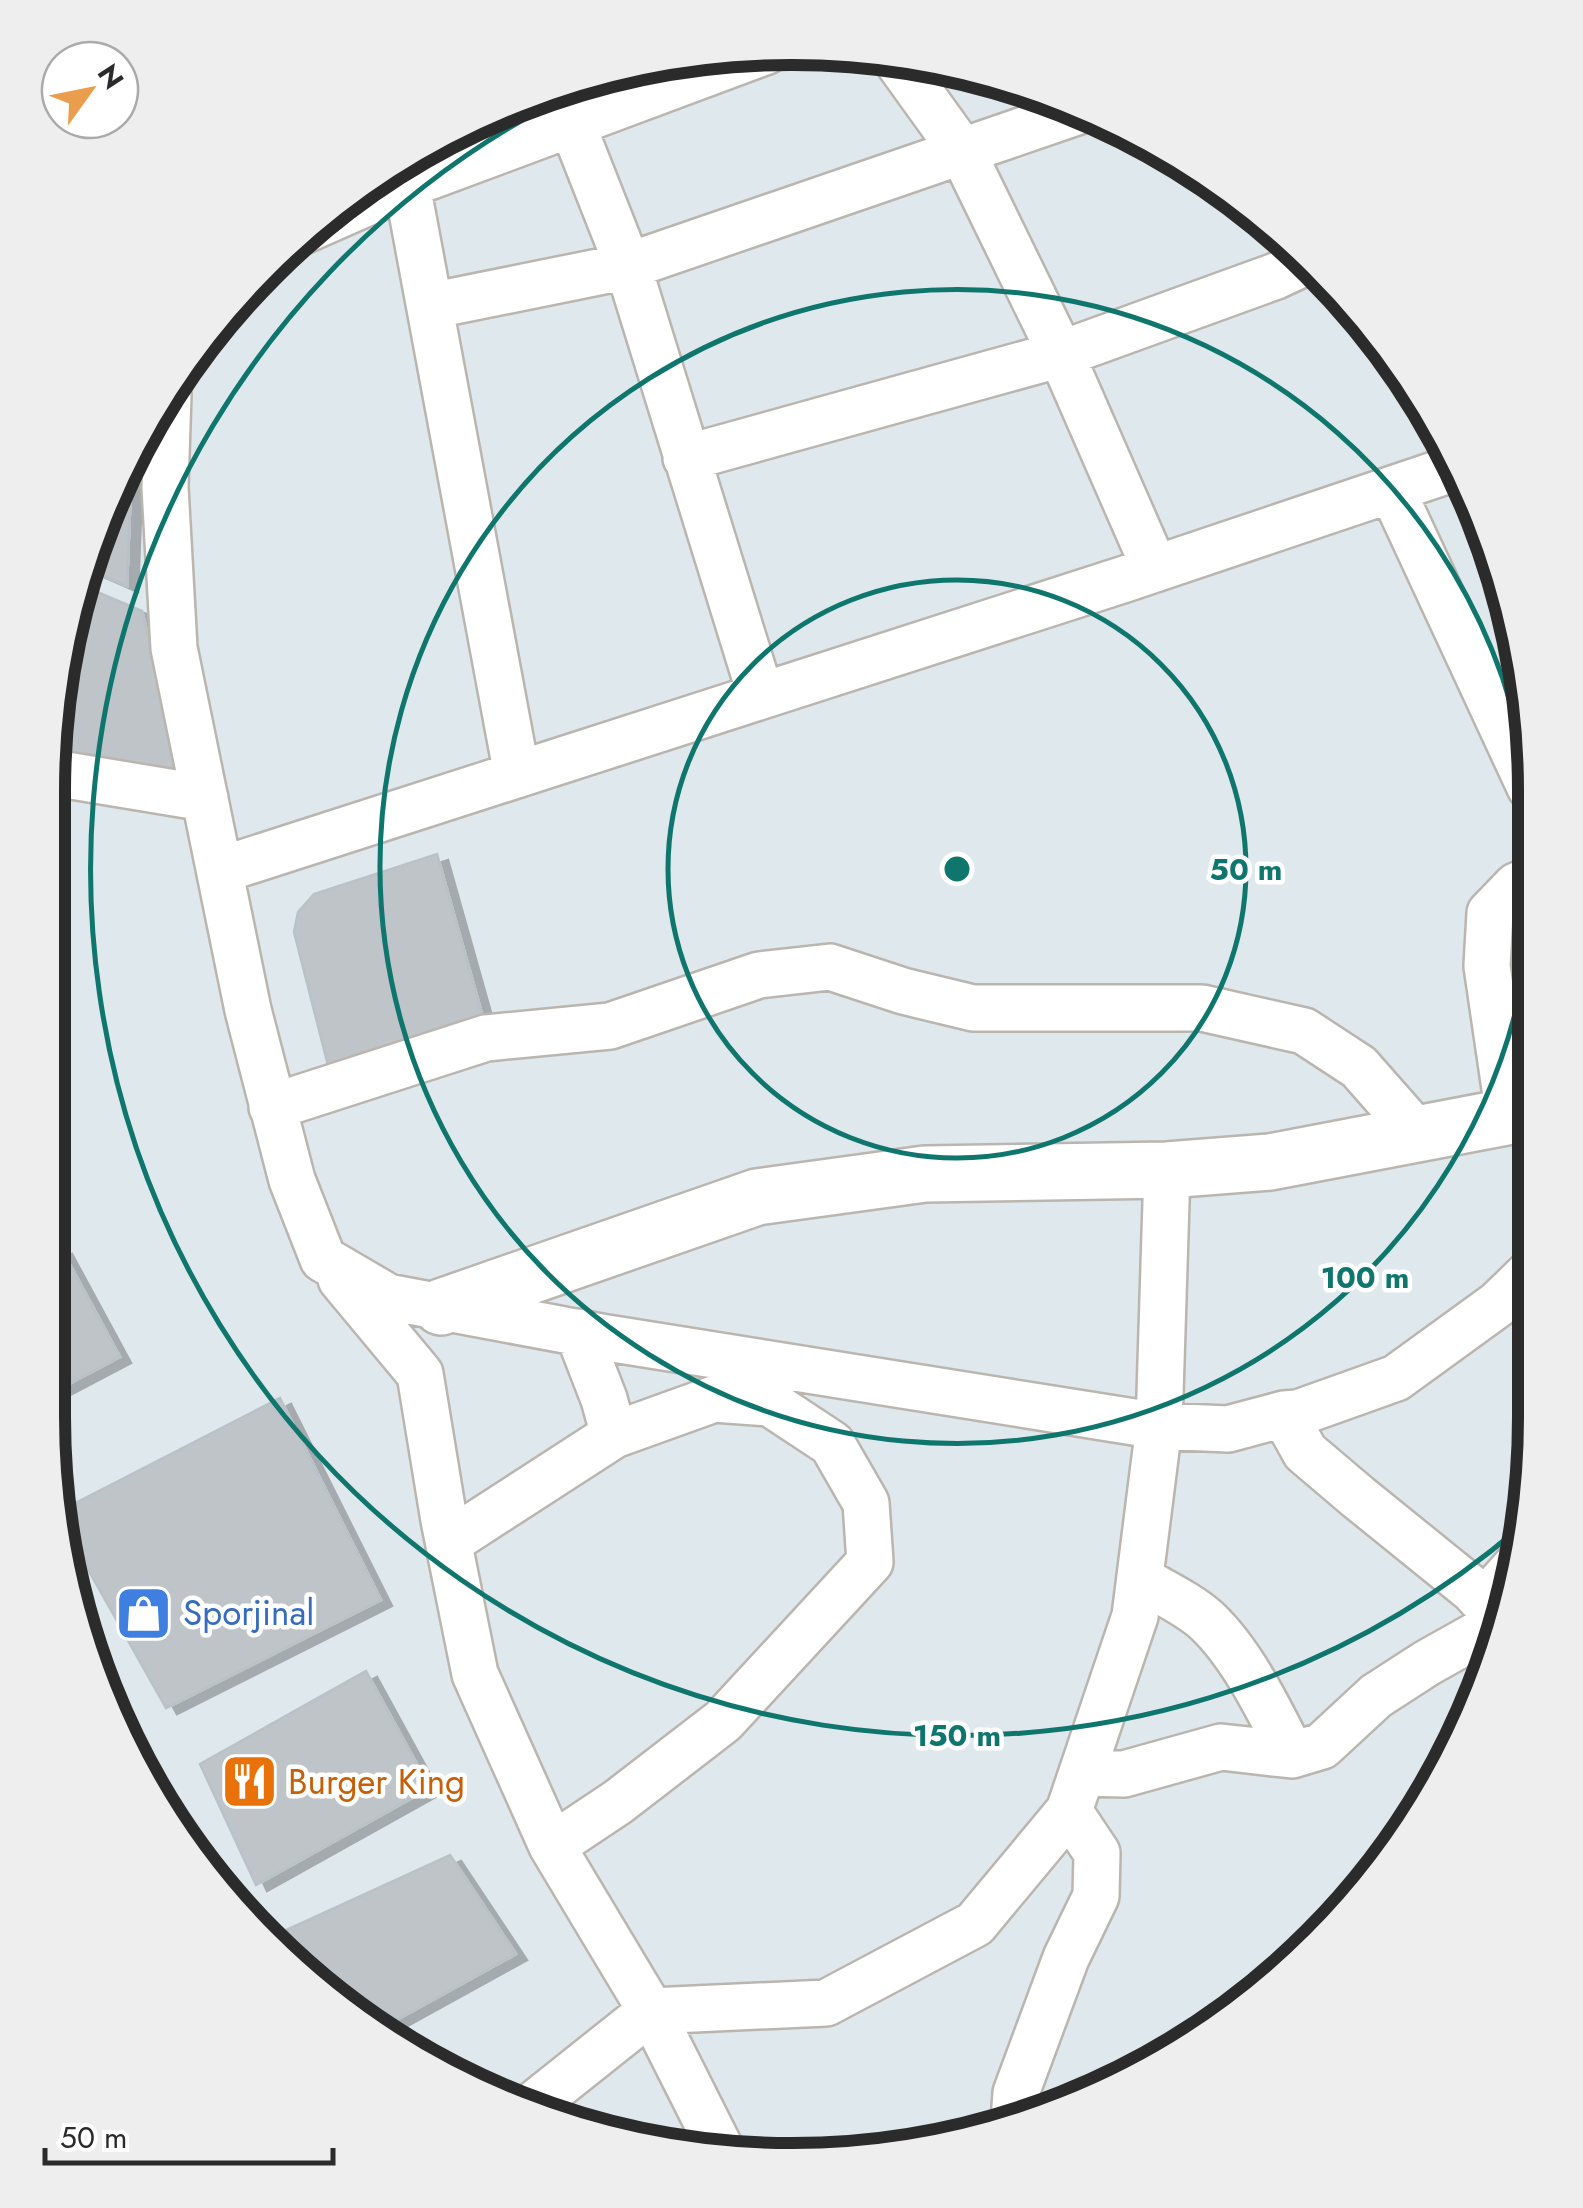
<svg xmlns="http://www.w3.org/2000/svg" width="1583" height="2208" font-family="Jost,sans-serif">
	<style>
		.building { fill: #bec4c8; stroke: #b9c2c7; stroke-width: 2.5; filter: url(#shadow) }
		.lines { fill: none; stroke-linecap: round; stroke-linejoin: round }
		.minor-casing { stroke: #bbb5af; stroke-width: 50 }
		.tertiary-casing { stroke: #bbb5af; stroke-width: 60 }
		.minor { stroke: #fff; stroke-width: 45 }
		.tertiary { stroke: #fff; stroke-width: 55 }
		.ring { fill: none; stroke: #0f766e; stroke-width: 5 }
		.labels { text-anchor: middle; stroke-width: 9; stroke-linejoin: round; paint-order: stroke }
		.shop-label { font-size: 35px; fill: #366cbe; stroke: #fff; text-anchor: start }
		.food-label { font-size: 35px; fill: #c56008; stroke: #fff; text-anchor: start }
		.rim { fill: none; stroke: #2b2b2b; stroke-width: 12 }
		.centre { fill: #0f766e; stroke: #fff; stroke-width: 5 }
		.ring-label { font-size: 30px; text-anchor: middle; font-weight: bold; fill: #0f766e; stroke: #fff; stroke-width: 9; stroke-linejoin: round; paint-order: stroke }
	</style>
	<defs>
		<filter id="shadow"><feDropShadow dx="11" dy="6" stdDeviation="0" flood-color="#0004"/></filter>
	</defs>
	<rect width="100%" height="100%" fill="#dfe8ec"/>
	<path class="building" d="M132 459 127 586 91 570Z
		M90 589 142 611 185 787 60 756V741Z
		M437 854 488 1035 332 1081 294 932 298 912 314 894Z
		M61 1248 120 1357 48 1395 51 1254Z
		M280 1398 381 1600 166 1708 62 1523 60 1511Z
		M366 1671 430 1788 256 1885 200 1764Z
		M450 1855 516 1954 380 2029 301 1976 294 1968 280 1933Z"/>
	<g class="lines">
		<defs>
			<path id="minor" d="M895 58 962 151 1061 354 1155 569
				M407 185 517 775
				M303 231 407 185 767 51
				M430 306 628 266 572 124 549 89
				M168 394 165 487 174 648 248 1010 292 1180 323 1259 388 1297 607 1338 1159 1426 1228 1429 1284 1414 1298 1413 1396 1378 1498 1304 1533 1270
				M686 458 1061 354 1276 276 1308 261
				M1392 490 1530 787
				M761 696 628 266 1082 110
				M60 774 205 798
				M221 870 1125 579 1455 468
				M272 1107 486 1038 610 1026 759 975 830 967 903 991 973 1008H1202L1304 1031 1359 1067 1418 1134
				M1509 1116 1487 966 1490 913 1516 886 1530 880
				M341 1279 420 1374 444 1520 461 1534 614 1435 604 1399 578 1332
				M1284 1414 1305 1452 1358 1497 1473 1590 1504 1624
				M444 1520 475 1674 552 1846 651 2011 723 2154
				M1140 1579C1160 1591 1190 1605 1207 1621 1243 1655 1270 1712 1292 1755
				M1484 1602 1518 1564
				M1082 1773 1124 1774 1221 1747 1292 1755 1322 1746 1376 1696 1427 1663 1502 1621
				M552 1846 618 1802 723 1721 870 1562 866 1503 832 1444 770 1403 714 1399 614 1435
				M533 2105 651 2011 826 2003 975 1924 1069 1811 1135 1616 1159 1426 1167 1170
				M1014 2121 1016 2093 1066 1958 1096 1896 1097 1853 1069 1811"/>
			<path id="tertiary" d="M441 1307 757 1197 925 1174 1167 1170 1270 1162 1532 1112"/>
		</defs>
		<use href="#minor" class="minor-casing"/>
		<use href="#tertiary" class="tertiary-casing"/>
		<use href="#minor" class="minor"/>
		<use href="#tertiary" class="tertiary"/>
	</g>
	<g class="ring">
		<circle cx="957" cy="869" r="289"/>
		<path d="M1530 934A577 577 0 1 1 1530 799"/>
		<path d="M1519 1528A866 866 0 1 1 619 72"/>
	</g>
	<defs>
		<symbol id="shop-square" viewBox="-11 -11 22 22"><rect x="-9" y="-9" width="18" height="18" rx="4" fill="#3f7fe0" stroke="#fff"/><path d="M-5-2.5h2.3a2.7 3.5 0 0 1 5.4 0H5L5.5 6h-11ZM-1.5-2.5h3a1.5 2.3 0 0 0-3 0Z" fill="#fff"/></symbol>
		<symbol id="restaurant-square" viewBox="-11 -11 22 22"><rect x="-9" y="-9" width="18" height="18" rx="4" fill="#e8710a" stroke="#fff"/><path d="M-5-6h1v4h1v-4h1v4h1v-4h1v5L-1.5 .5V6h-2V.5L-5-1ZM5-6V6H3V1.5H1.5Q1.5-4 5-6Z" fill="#fff"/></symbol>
	</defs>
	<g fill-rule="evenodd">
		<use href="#shop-square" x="112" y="1582" width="63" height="63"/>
		<use href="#restaurant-square" x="218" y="1750" width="63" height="63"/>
	</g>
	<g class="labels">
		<g class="shop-label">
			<text x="183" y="1625">Sporjinal</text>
		</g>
		<g class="food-label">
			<text x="288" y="1794">Burger King</text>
		</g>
	</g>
	<path d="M0 0H1583V2208H0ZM791 65H792A726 726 0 0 1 1518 791V1417A726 726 0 0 1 792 2143H791A726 726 0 0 1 65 1417V791A726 726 0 0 1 791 65Z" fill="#eee" fill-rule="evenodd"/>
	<path class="rim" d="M791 65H792A726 726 0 0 1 1518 791V1417A726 726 0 0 1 792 2143H791A726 726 0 0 1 65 1417V791A726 726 0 0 1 791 65Z"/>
	<circle cx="957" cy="869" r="15" class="centre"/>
	<g class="ring-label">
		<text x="1246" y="880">50 m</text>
		<text x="1365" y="1288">100 m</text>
		<text x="957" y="1746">150 m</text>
	</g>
	<g transform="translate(90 90) rotate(57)"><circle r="48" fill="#ffffff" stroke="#aaaaaa" stroke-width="2.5"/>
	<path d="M0-8L18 38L0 25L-18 38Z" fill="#ea9e4d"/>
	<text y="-15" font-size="28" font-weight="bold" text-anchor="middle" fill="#2b2b2b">N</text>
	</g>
	<path d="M45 2148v15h288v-15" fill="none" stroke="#2b2b2b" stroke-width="5"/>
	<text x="60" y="2148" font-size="30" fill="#2b2b2b" stroke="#ffffff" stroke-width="8" paint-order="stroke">50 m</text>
</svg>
